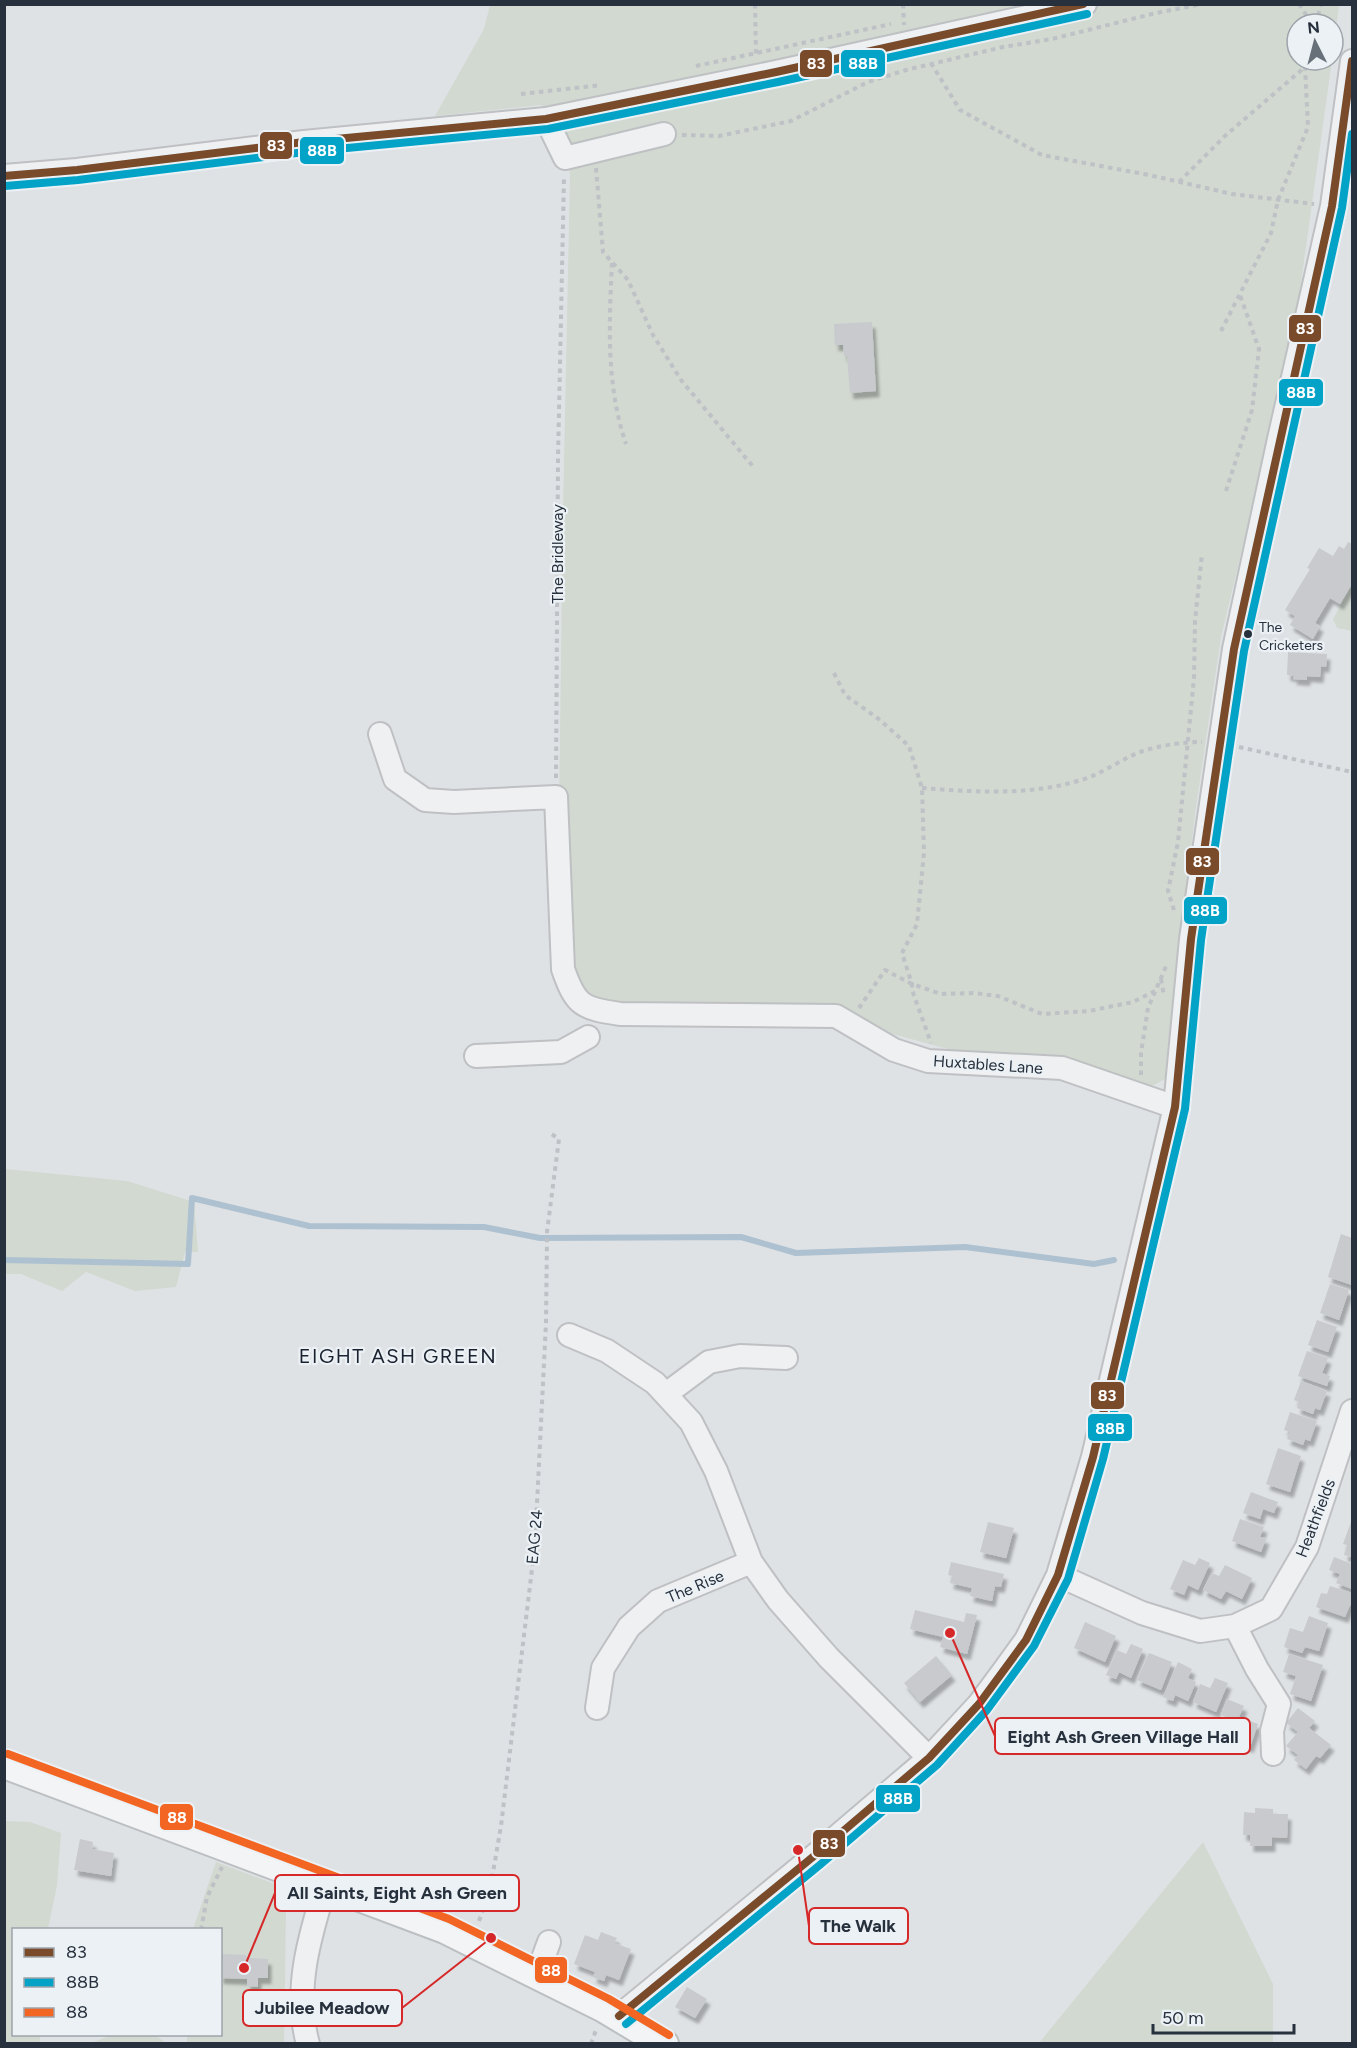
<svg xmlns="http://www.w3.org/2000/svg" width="1357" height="2048" font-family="Figtree,sans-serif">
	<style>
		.green { fill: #d1d9d0 }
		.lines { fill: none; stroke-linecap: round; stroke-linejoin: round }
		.stream { stroke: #adc1d0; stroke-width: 6 }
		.building { fill: #c8cacd; filter: url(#shadow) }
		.minor-casing { stroke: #bec0c3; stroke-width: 26 }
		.major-casing { stroke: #bcbfc2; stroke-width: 32 }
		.path { stroke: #bec1c5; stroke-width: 4; stroke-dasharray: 4.5 4.5; stroke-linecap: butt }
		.minor { stroke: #eff0f1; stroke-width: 22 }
		.major { stroke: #f3f4f5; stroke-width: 28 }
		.bus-1-casing { stroke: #ecf1f5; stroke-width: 12 }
		.bus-2-casing { stroke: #ecf1f5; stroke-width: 12 }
		.bus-3-casing { stroke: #ecf1f5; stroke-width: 12 }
		.bus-1 { stroke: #7a4b2a; stroke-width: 8 }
		.bus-2 { stroke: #02a3c7; stroke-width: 8 }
		.bus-3 { stroke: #f26522; stroke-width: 8 }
		.bus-dot { fill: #27313d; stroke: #ecf1f5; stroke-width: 2 }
		.labels { text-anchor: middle; stroke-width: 4.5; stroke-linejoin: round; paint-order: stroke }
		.bus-label { font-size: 14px; fill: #27313d; stroke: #ecf1f5; text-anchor: start }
		.street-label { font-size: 16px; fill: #27313d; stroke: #ecf1f5 }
		.quarter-label { font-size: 20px; letter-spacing: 1.5px; fill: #19222e; stroke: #ecf1f5 }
		.leader { fill: none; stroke: #d62828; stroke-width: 2 }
		.callout-dot { fill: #d62828; stroke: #ecf1f5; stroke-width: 2 }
		.callout { fill: #ecf1f5; stroke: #d62828; stroke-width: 2 }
		.callout-label { font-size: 18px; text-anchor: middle; font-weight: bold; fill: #27313d }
		.line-badge { stroke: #ecf1f5; stroke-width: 2 }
		.badge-label { font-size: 16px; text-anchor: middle; font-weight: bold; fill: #fff }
	</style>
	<defs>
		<filter id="shadow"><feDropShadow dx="3.5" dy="6" stdDeviation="1.5" flood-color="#0004"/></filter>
	</defs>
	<rect width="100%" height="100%" fill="#dfe2e5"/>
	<path class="green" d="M490 5H1339L1333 51V24H1297V60H1332L1294 333 1221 637 1195 814 1165 1079 1150 1087 1082 1062 1053 1055 977 1057 882 1031 838 1007 738 1003 654 1005 604 1001 575 987 559 810 563 511 570 176 566 126 541 105 435 116 484 29Z
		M1352 584V631L1337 628 1333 619Z
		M5 1169 127 1181 194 1202 198 1252H185L176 1287 135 1291 86 1272 62 1291 21 1274H5Z
		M5 1821 30 1822 61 1833 57 1885 48 1929 14 1930V2034L40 2035V2043H5Z
		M1203 1842 1273 1984V2043H1039Z
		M216 1862 283 1887 286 1910 284 2043 187 2044V2035L220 2034V1930L193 1929Z
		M112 2035H155L166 2043H91Z"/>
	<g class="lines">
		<path class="stream" d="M4 1260 188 1264 192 1198 309 1226 484 1227 540 1238 741 1237 796 1253 965 1247 1094 1264 1114 1260"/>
	</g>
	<path class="building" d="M872 322 876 391 850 393 847 356H844L843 345H835L834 324Z
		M1348 542 1352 544V584L1340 604 1330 598 1315 623 1320 626 1313 639 1290 625 1295 616 1285 610 1310 569 1307 568 1319 548 1333 556 1339 546 1344 549Z
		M1288 652 1327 654 1326 667 1321 666 1320 677 1307 676V680L1293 679 1294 676 1287 675Z
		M1341 1234 1352 1238V1285L1328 1277Z
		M1330 1284 1349 1290 1339 1320 1320 1313Z
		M1317 1320 1337 1327 1328 1352 1308 1345Z
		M1307 1351 1328 1358 1322 1373 1330 1376 1327 1386 1298 1376Z
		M1301 1381 1327 1391 1320 1410 1315 1408 1313 1414 1297 1408 1299 1402 1294 1400Z
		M1290 1412 1317 1421 1310 1441 1305 1439 1303 1445 1287 1439 1290 1432 1284 1430Z
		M1278 1448 1301 1456 1290 1492 1266 1484Z
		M1251 1492 1278 1502 1274 1513 1263 1509 1260 1519 1243 1513Z
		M1240 1519 1264 1527 1260 1537 1266 1538 1261 1552 1232 1541Z
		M988 1522 1014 1528 1006 1558 980 1552Z
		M1351 1522H1352V1557L1344 1555 1347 1545 1343 1544Z
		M1334 1557 1352 1564V1589L1336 1583 1340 1574 1329 1570Z
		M1199 1558 1210 1563 1198 1590 1188 1585 1184 1595 1170 1589 1183 1560 1195 1565Z
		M951 1562 1004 1574 1001 1587 995 1586 992 1601 970 1596 972 1588 950 1583 952 1576 948 1575Z
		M1225 1565 1252 1578 1242 1599 1226 1591 1221 1599 1203 1590 1212 1573 1219 1576Z
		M1330 1586 1352 1593V1606L1350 1605 1345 1617 1316 1607 1321 1593 1327 1594Z
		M915 1610 964 1622 966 1613 977 1615 967 1654 940 1647 943 1637 910 1629Z
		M1309 1616 1328 1623 1319 1651 1305 1647 1302 1653 1284 1647 1290 1628 1303 1632Z
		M1085 1622 1116 1636 1105 1662 1074 1648Z
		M1131 1644 1143 1649 1131 1678 1119 1672 1116 1679 1106 1675 1117 1650 1126 1654Z
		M1149 1653 1172 1662 1161 1690 1137 1680Z
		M1289 1654 1323 1665 1311 1701 1290 1694 1296 1676 1283 1672Z
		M936 1656 952 1675 920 1702 904 1683Z
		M1178 1662 1192 1669 1188 1678 1196 1682 1188 1701 1175 1695 1173 1701 1163 1697Z
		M1215 1678 1228 1683 1216 1712 1193 1702 1200 1684 1210 1688Z
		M1227 1699 1244 1706 1239 1717 1258 1724 1250 1747 1219 1735 1226 1717 1221 1715Z
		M1298 1708 1315 1721 1309 1728 1331 1745 1320 1758 1316 1756 1306 1769 1294 1760 1298 1755 1286 1746 1298 1732 1286 1723Z
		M1255 1808 1273 1809V1814H1288L1287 1838 1272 1837V1846H1250V1835H1243L1244 1812 1255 1813Z
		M80 1839 93 1842 92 1849 114 1853 111 1876 74 1870Z
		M601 1932 617 1938 614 1943 631 1949 619 1980 606 1975 604 1981 593 1977 595 1972 574 1964 585 1935 598 1940Z
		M220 1954 246 1955 247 1958 268 1959V1978H258V1987L247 1986V1979L220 1978Z
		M687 1987 707 1999 695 2018 675 2007Z"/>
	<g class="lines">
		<defs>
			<path id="minor" d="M546 119 565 158 664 134
				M4 176 77 170 304 142 546 119 776 72 1085 4
				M380 734 395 779 425 800 454 802 556 797 563 969C576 1007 583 1008 620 1014L836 1016 894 1050 928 1061 1062 1068 1175 1107
				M476 1056 561 1052 588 1037
				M569 1335 607 1351 655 1383 691 1422 716 1471 751 1562 778 1600 829 1658 929 1758
				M666 1394 709 1362 740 1356 786 1358
				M1058 1575 1142 1613 1200 1631 1235 1626 1271 1609 1307 1547 1352 1411
				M1235 1626 1257 1669 1279 1704 1272 1731 1273 1754
				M597 1708 603 1668 629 1627 658 1601 751 1562
				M537 1975 549 1942
				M619 2016 814 1856 929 1758 979 1704 1002 1673 1026 1640 1058 1575 1093 1457 1175 1107 1191 939 1234 649 1279 439 1332 206 1352 61
				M308 2044C293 1990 310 1935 326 1883"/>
			<path id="major" d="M4 1764 445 1929 604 2008 664 2044"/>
		</defs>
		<use href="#minor" class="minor-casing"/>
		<use href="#major" class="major-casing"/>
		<path class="path" d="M755 4 756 55
			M903 4 904 25
			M1299 4 1312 24
			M1316 24 1321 4
			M931 63 960 110 1042 155 1149 175 1232 194 1314 204
			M696 66 891 24
			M521 94 601 85
			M682 135 719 136 791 121 868 82 906 70 1003 47 1052 39 1156 13 1202 4
			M596 168 603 252 628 280 653 335 681 380 755 469
			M1179 182 1226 135 1305 67
			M612 263C609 324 606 385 626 444
			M1221 331 1271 233 1278 200 1308 127 1305 66 1307 60
			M1226 491 1252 410 1259 349 1240 295
			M834 673 845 695 880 720 909 746 922 788 924 853 917 924 902 953 912 984V990L931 1043
			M1239 747 1352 772
			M556 778 558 458 564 177
			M922 788C975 792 1029 796 1081 780 1103 774 1122 758 1143 751 1162 745 1183 742 1202 742
			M1174 910 1168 891 1178 842 1194 678 1195 621 1202 554
			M1161 979 1164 996
			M859 1008 885 970 912 984 941 994 973 993 998 996 1042 1014 1089 1011 1133 1002 1155 991
			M1141 1075V1053L1148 1008 1167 964
			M479 1921 490 1890 501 1826 535 1544 546 1323 547 1232 559 1139 550 1133
			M201 1930 207 1897 222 1867
			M591 2044 597 2027"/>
		<use href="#minor" class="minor"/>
		<use href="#major" class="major"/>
		<defs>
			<path id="bus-1" d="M4 176 77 170 304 142 546 119 776 72 1083 4
				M619 2016 814 1856 929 1758 979 1704 1026 1640 1058 1575 1093 1457 1175 1107 1191 939 1234 649 1332 206 1352 61"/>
			<path id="bus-2" d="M5 186 78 180 305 152 548 129 778 82 1087 14
				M626 2024 821 1864 937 1765 987 1710 1034 1646 1068 1579 1103 1459 1185 1109 1201 940 1244 651 1342 208 1352 134"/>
			<path id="bus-3" d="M8 1754 449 1919 609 1999 669 2035"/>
		</defs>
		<use href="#bus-1" class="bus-1-casing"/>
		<use href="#bus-2" class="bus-2-casing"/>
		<use href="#bus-3" class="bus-3-casing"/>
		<use href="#bus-1" class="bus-1"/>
		<use href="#bus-2" class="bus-2"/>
		<use href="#bus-3" class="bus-3"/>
	</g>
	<circle class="bus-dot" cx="1248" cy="634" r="5"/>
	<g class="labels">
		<g class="bus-label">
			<text x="1259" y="632">The<tspan x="1259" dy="18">Cricketers</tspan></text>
		</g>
		<g class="street-label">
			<text transform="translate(557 554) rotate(-90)" y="6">The Bridleway</text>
			<text transform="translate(988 1064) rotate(4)" y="6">Huxtables Lane</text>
			<text transform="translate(1315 1518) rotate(-69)" y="6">Heathfields</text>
			<text transform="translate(534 1537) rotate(-85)" y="6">EAG 24</text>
			<text transform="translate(695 1586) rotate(-23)" y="6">The Rise</text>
		</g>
		<g class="quarter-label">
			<text x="398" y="1363">EIGHT ASH GREEN</text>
		</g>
	</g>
	<path class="leader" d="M950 1633L995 1736M244 1968L275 1893M798 1850L809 1926M491 1938L402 2008"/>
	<g class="callout-dot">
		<circle cx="950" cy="1633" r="6"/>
		<circle cx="244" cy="1968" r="6"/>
		<circle cx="798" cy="1850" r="6"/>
		<circle cx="491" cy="1938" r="6"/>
	</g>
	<g class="callout">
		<rect x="995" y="1718" width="255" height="36" rx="6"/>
		<rect x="275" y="1875" width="244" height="36" rx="6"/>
		<rect x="809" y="1908" width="99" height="36" rx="6"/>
		<rect x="243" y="1990" width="159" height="36" rx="6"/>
	</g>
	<g class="callout-label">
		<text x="1123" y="1743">Eight Ash Green Village Hall</text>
		<text x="397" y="1899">All Saints, Eight Ash Green</text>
		<text x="858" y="1932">The Walk</text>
		<text x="322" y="2014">Jubilee Meadow</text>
	</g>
	<g class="line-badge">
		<rect x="799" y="49" width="34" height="29" rx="6" fill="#7a4b2a"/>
		<rect x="840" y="49" width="46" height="29" rx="6" fill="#02a3c7"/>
		<rect x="259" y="131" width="34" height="29" rx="6" fill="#7a4b2a"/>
		<rect x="299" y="136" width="46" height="29" rx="6" fill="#02a3c7"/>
		<rect x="1288" y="314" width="34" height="29" rx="6" fill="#7a4b2a"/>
		<rect x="1278" y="378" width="46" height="29" rx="6" fill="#02a3c7"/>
		<rect x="1185" y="847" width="35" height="29" rx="6" fill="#7a4b2a"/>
		<rect x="1183" y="896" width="45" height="29" rx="6" fill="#02a3c7"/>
		<rect x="1090" y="1381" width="35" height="29" rx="6" fill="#7a4b2a"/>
		<rect x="1087" y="1413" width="46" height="29" rx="6" fill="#02a3c7"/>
		<rect x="875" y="1784" width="46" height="29" rx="6" fill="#02a3c7"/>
		<rect x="159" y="1803" width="35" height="28" rx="6" fill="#f26522"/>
		<rect x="812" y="1829" width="34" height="29" rx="6" fill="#7a4b2a"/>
		<rect x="534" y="1956" width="34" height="28" rx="6" fill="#f26522"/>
	</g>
	<g class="badge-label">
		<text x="816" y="69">83</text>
		<text x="863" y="69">88B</text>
		<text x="276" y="151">83</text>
		<text x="322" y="156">88B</text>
		<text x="1305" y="334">83</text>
		<text x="1301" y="398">88B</text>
		<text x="1202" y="867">83</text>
		<text x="1205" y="916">88B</text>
		<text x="1107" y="1401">83</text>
		<text x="1110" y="1434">88B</text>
		<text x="898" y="1804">88B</text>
		<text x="177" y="1823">88</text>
		<text x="829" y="1849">83</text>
		<text x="551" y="1976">88</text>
	</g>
	<rect width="1357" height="2048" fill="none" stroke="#27313d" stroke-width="12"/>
	<rect x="12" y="1928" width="210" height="108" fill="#ecf1f5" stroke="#9da4ab" stroke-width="1.5"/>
	<rect x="24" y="1948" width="30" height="9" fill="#7a4b2a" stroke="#9da4ab" stroke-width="1.5"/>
	<text x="66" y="1958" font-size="18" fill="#27313d">83</text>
	<rect x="24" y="1978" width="30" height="9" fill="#02a3c7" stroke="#9da4ab" stroke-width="1.5"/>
	<text x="66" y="1988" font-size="18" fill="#27313d">88B</text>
	<rect x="24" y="2008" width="30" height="9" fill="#f26522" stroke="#9da4ab" stroke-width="1.5"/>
	<text x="66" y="2018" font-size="18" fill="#27313d">88</text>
	<g transform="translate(1315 42) rotate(354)"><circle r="28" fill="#ecf1f5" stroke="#9da4ab" stroke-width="1.5"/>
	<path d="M0-4.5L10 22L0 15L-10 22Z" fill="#676f78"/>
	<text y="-9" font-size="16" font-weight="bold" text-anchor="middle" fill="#27313d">N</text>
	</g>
	<path d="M1153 2024v9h141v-9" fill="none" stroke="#27313d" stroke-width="3"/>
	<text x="1162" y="2024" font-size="18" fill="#27313d" stroke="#ecf1f5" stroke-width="4.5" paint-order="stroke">50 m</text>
</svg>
